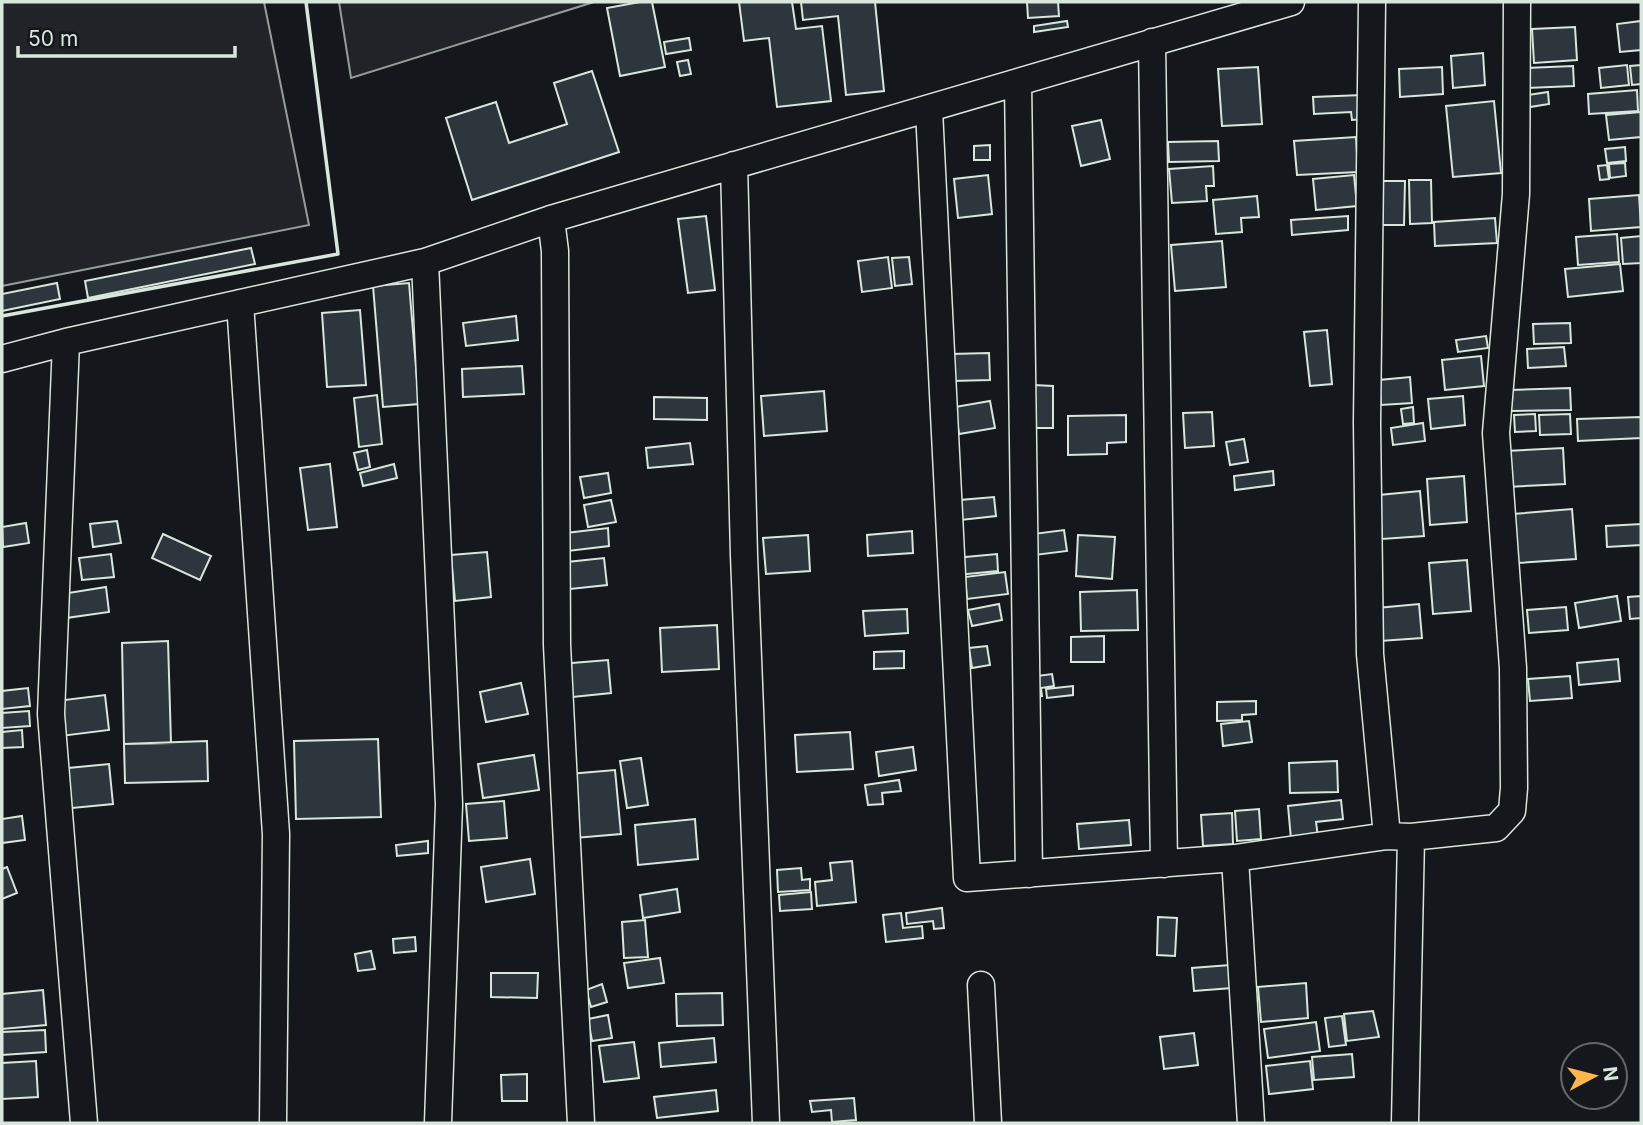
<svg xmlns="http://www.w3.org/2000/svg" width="1643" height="1125" font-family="Inter,sans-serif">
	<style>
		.green { fill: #202428; stroke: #939e99; stroke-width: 2 }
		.building { fill: #2c363c; stroke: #d8e6dc; stroke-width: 2 }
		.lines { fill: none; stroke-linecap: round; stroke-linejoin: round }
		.minor-casing { stroke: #d8e6dc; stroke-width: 29 }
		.minor { stroke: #14181c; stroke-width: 26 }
		.wall { stroke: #d8e6dc; stroke-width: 3.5 }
	</style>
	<rect width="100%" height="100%" fill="#14181c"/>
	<path class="green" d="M2 2H264L309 225 2 286Z
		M339 2H594L351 78Z"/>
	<path class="building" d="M640 2H652L665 67 620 76 607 8Z
		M739 2H792L796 29 822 26 831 101 777 107 769 38 744 41Z
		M801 2H875L884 91 846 95 838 16 803 20Z
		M1027 2H1058L1059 16 1028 18Z
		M1067 21 1068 27 1034 32V26Z
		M1641 21V50L1620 52 1617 24Z
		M1575 27 1577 60 1534 63 1532 29Z
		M689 38 691 50 666 54 664 42Z
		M1483 53 1485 85 1453 88 1451 56Z
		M688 60 691 74 680 76 677 62Z
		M1627 65 1629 85 1601 88 1599 68Z
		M1641 65V84L1632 85 1630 66Z
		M1573 66 1574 86 1527 88 1526 68Z
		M1258 67 1262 124 1222 126 1218 69Z
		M1442 67 1443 94 1400 97 1399 69Z
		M592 71 619 152 472 200 446 118 496 102 509 143 567 124 554 83Z
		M1637 90 1638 111 1589 114 1588 94Z
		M1548 92 1549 104 1530 107 1528 95Z
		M1362 95 1364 119 1352 120 1351 112 1314 114 1313 97Z
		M1494 101 1501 173 1453 177 1446 106Z
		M1641 112V137L1609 140 1606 115Z
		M1101 120 1110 159 1081 166 1072 126Z
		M1356 137 1358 172 1297 175 1294 141Z
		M1218 141 1219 161 1169 162 1168 142Z
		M990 145V160H974V146Z
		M1625 147 1626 161 1607 163 1605 149Z
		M1625 163 1626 176 1610 178 1609 164Z
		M1607 165 1609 179 1600 180 1598 166Z
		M1213 166 1214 186H1206L1207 201 1172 203 1169 169Z
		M988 175 992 214 958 218 954 179Z
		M1354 175 1357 206 1316 210 1313 179Z
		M1409 180H1431L1432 223 1410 224Z
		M1378 181H1405L1404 225H1378Z
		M1639 195 1641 227 1591 231 1589 199Z
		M1257 196 1259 217 1241 218 1242 232 1216 234 1213 200Z
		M706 216 715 290 688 293 678 219Z
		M1348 216V230L1292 235 1291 220Z
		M1495 218 1497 243 1435 246 1434 222Z
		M1617 234 1619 262 1578 265 1576 237Z
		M1641 236V263L1623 264 1621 238Z
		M1222 241 1226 287 1175 291 1171 245Z
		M251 248 255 264 88 298 85 281Z
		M888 257 892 288 862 292 858 261Z
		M909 257 912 284 895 286 892 258Z
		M1620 264 1623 291 1568 297 1565 269Z
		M57 283 60 299 2 311V294Z
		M409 283 419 404 383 407 373 286Z
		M360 310 366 385 327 387 322 313Z
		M516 316 518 340 466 346 463 323Z
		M1570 323 1571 343 1534 344 1533 324Z
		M1327 330 1332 384 1310 386 1304 332Z
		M1486 336 1488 348 1458 352 1456 340Z
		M1564 347 1566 366 1528 368 1527 349Z
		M989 353 990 380 952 381 951 354Z
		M1481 356 1484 386 1445 390 1442 360Z
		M522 366 524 394 463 397 462 369Z
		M1410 377 1412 403 1381 405 1379 380Z
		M1033 385 1053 386V428H1033Z
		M1570 388 1571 410 1511 411 1510 390Z
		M824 391 827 431 764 436 761 396Z
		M377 395 382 444 359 447 354 398Z
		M1463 396 1465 425 1431 429 1428 399Z
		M654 397 707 398V420L654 419Z
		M990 401 995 428 959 434 955 407Z
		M1413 407 1414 423 1403 424 1401 409Z
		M1212 412 1214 446 1185 448 1183 413Z
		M1535 414 1536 431 1515 432 1514 415Z
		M1570 414 1571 434 1540 435 1539 415Z
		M1126 415V442L1107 443V454L1068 455V416Z
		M1641 417V438L1578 441 1577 419Z
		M1423 423 1425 441 1393 445 1391 428Z
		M1244 439 1248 462 1230 465 1226 442Z
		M690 443 693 464 648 468 646 448Z
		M1563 448 1565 484 1507 487 1505 451Z
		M367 450 370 467 358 470 354 453Z
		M330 464 337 527 308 530 300 468Z
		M394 464 397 478 363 486 360 473Z
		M1273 471 1274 485 1235 490 1234 476Z
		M608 473 611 493 584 498 580 477Z
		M1464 476 1467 522 1430 525 1427 479Z
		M1420 491 1424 536 1382 539 1379 495Z
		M994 497 996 516 961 520 960 500Z
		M611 500 616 522 588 527 584 505Z
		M1572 509 1576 559 1518 563 1513 514Z
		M117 521 121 543 93 547 90 524Z
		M26 523 29 543 3 547 2 527Z
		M1641 524V545L1607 547 1606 526Z
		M608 528 609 546 568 551 566 533Z
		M1064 530 1067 551 1035 555 1033 534Z
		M912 531 913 553 868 556 867 535Z
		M163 534 211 556 200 580 152 558Z
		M808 535 810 571 766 574 763 538Z
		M1078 535 1115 537 1112 579 1076 576Z
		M487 552 491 597 455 601 451 555Z
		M111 554 114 577 82 580 79 558Z
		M997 554 998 571 957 575 955 558Z
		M604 558 607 585 561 590 558 563Z
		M1467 560 1471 611 1433 614 1429 563Z
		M1005 572 1008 594 967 599 965 577Z
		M106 587 109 612 66 618 62 594Z
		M1137 590 1138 630 1081 631 1080 592Z
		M1617 596 1621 621 1579 628 1575 603Z
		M1641 596V618L1630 619 1628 597Z
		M999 604 1002 620 972 626 968 610Z
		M1419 604 1422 638 1380 641 1377 608Z
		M1566 607 1568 630 1529 633 1527 610Z
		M907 609 908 633 865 636 863 611Z
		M717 625 719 669 662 672 660 628Z
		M1104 636V662H1071V637Z
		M168 641 171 743 124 744 122 643Z
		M987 646 990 665 972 668 969 648Z
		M904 651V668L874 669V652Z
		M1618 659 1620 681 1579 685 1577 663Z
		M608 660 611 693 563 698 560 664Z
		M1052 674 1054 686 1041 688 1042 696 1031 697 1029 677Z
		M1570 676 1572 698 1530 701 1528 679Z
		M521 683 528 714 486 722 480 692Z
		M1073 686V695L1047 698 1046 689Z
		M28 688 30 706 2 709V691Z
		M105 695 109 730 61 736 56 701Z
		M1256 701V714L1242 715V720L1217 721V702Z
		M29 711 30 726 2 728V713Z
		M1249 721 1252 742 1223 746 1221 724Z
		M22 730 23 747 2 748V732Z
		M850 732 853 769 797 772 795 735Z
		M378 739 381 817 296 819 294 741Z
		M207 741 208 781 125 783 124 744Z
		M913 747 916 770 879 776 876 752Z
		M534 755 539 790 483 798 478 764Z
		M641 758 648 805 627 808 620 761Z
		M1337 761 1338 792 1290 793 1289 763Z
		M109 764 113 804 62 809 58 769Z
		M615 770 621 834 575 838 569 774Z
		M899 780 901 791 882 793 883 804 868 805 865 785Z
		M1341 800 1343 819 1316 822 1318 837 1291 839 1288 806Z
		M504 801 507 838 469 841 466 804Z
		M1259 809 1261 839 1237 841 1235 811Z
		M1232 813 1233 844 1203 846 1201 815Z
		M22 816 25 840 2 843V819Z
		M695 819 698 859 638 865 635 825Z
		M1129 820 1131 845 1079 849 1077 824Z
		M428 841V853L397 856 396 845Z
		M530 859 535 894 486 902 481 867Z
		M852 861 856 902 817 906 815 882 832 880 830 863Z
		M7 867 17 893 2 899V869Z
		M801 868 802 880 810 879V890L778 892 777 870Z
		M677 889 680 912 643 918 640 895Z
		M811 892 812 909 780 911 779 895Z
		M942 908 944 928 934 929 933 921 907 924 906 913Z
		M901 913 903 928 922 926 923 938 886 942 883 915Z
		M1158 917 1177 918 1175 956 1157 955Z
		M645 920 648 957 624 958 622 922Z
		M415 937 416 951 394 953 393 939Z
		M371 951 375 969 358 971 355 954Z
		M660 958 664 983 628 988 624 963Z
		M1230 965 1232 988 1194 991 1192 968Z
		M491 973H538L537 998 491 997Z
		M1306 983 1308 1018 1261 1022 1258 987Z
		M602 984 607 1002 591 1007 586 990Z
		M43 990 46 1025 2 1029V994Z
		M722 993 723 1025 677 1026 676 994Z
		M1373 1011 1379 1037 1347 1041 1344 1014Z
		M608 1015 612 1038 592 1041 588 1019Z
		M1342 1016 1346 1045 1329 1047 1325 1018Z
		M1316 1022 1320 1051 1268 1058 1264 1029Z
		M45 1030 46 1052 2 1055V1032Z
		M1194 1033 1198 1065 1164 1069 1160 1037Z
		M714 1038 716 1062 661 1067 659 1043Z
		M634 1042 639 1078 604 1082 599 1046Z
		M1352 1054 1354 1077 1314 1080 1312 1057Z
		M36 1061 38 1097 2 1099V1063Z
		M1310 1061 1313 1089 1269 1094 1266 1066Z
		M527 1074V1101H502L501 1075Z
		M716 1090 718 1111 657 1118 654 1097Z
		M854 1098 856 1120 832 1122 831 1110 812 1112 810 1101Z"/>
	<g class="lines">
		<defs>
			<path id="minor" d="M1372 2 1367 423 1370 654 1387 836
				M1152 42 1164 864
				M1018 82 1029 874
				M929 110 967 878 1235 858 1387 836 1411 837 1496 828 1512 811 1514 788 1513 668 1496 433 1516 194 1517 2
				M734 165 744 555 766 1123
				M551 219 555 251 557 645 581 1123
				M425 262 449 804 438 1123
				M240 303 276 834 273 1123
				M66 342 51 714 84 1123
				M2 359 66 342 425 262 551 219 1291 2
				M1235 858 1251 1123
				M981 985 988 1123
				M1405 1123 1411 837"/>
		</defs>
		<use href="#minor" class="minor-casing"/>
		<use href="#minor" class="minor"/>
		<path class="wall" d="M2 316 338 254 306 2"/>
	</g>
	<rect width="1643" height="1125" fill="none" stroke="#d8e6dc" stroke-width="7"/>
	<g transform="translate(1594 1076) rotate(83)"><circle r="33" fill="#14181c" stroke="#626a69" stroke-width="2"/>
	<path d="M0-5L12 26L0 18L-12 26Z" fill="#ffb74d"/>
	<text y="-10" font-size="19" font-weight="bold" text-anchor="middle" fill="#d8e6dc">N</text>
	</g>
	<path d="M18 46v10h217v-10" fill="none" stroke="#d8e6dc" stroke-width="3.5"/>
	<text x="28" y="46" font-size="21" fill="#d8e6dc" stroke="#14181c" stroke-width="5" paint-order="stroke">50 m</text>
</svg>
